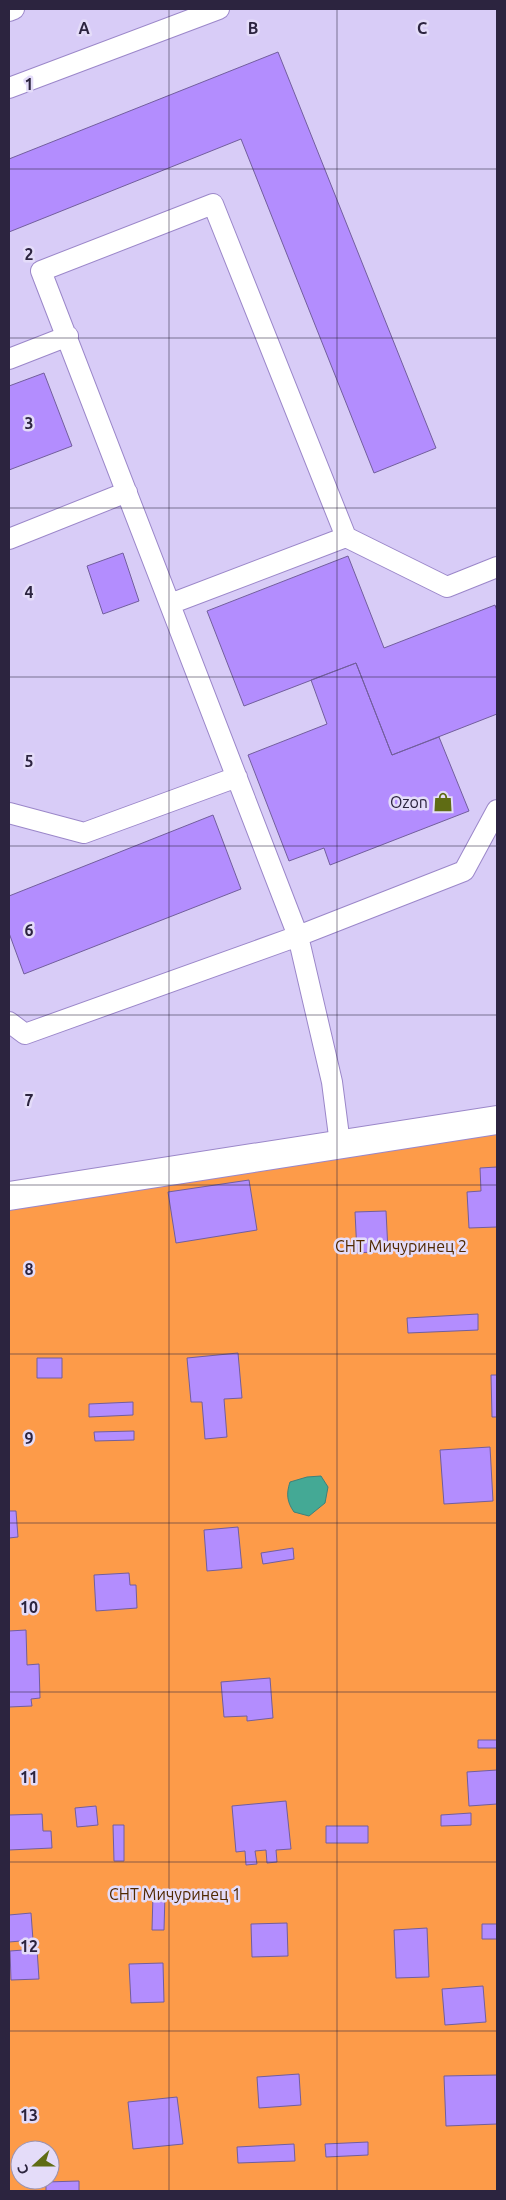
<svg xmlns="http://www.w3.org/2000/svg" width="506" height="2200" font-family="Ubuntu,sans-serif">
	<style>
		.green { fill: #fd9b49; fill-rule: evenodd }
		.water { fill: #44a995; stroke: #3d817b }
		.building { fill: #b38dfe; stroke: #725e9d }
		.lines { fill: none; stroke-linecap: round; stroke-linejoin: round }
		.lane-casing { stroke: #9b87c9; stroke-width: 22 }
		.street-casing { stroke: #9b87c9; stroke-width: 30 }
		.lane { stroke: #fff; stroke-width: 20 }
		.street { stroke: #fff; stroke-width: 28 }
		.grid { fill: none; stroke: #2c243f; stroke-width: 1; stroke-opacity: 0.55 }
		.labels { text-anchor: middle; stroke-width: 5; stroke-linejoin: round; paint-order: stroke }
		.poi-label { font-size: 16px; fill: #2c243f; stroke: #e4dcf9; text-anchor: end }
		.park-label { font-size: 16px; fill: #502800; stroke: #e4dcf9 }
		.grid-label { font-size: 16px; text-anchor: middle; font-weight: bold; fill: #2c243f; stroke: #e4dcf9; stroke-width: 5; stroke-linejoin: round; paint-order: stroke }
	</style>
	<rect width="100%" height="100%" fill="#d8ccf7"/>
	<path class="green" d="M497 1127V2191H9V1200ZM20 2150H50V2180H20Z"/>
	<path class="water" d="M321 1476 328 1487 325 1503 309 1516 294 1512C287 1502 286 1494 290 1482L307 1477Z"/>
	<path class="building" d="M278 52 436 448 374 473 241 139 9 232V159Z
		M44 373 72 446 9 470V386Z
		M123 553 139 601 103 614 87 566Z
		M348 556 384 648 495 605 497 611V714L392 755 356 663 244 706 207 611Z
		M356 663 392 755 439 737 469 811 330 865 324 848 289 861 248 755 327 724 311 680Z
		M213 815 241 889 24 974 9 933V896Z
		M497 1167V1227L469 1228 467 1192 481 1191 480 1168Z
		M249 1180 257 1230 176 1243 168 1192Z
		M386 1211 388 1251 357 1253 355 1212Z
		M478 1314V1330L408 1333 407 1318Z
		M238 1353 242 1398 224 1399 227 1437 205 1439 202 1402H191L187 1358Z
		M37 1358H62V1378H37Z
		M491 1375H497V1417H492Z
		M133 1402V1415L89 1417V1404Z
		M134 1431V1440L95 1441 94 1432Z
		M490 1447 493 1501 444 1504 440 1450Z
		M9 1511H16L18 1537 9 1538Z
		M238 1527 242 1568 207 1571 204 1530Z
		M293 1548 294 1559 263 1564 261 1553Z
		M129 1573 130 1585H136L137 1608 96 1611 94 1575Z
		M26 1630 27 1665 39 1664 40 1698 31 1699 32 1706 9 1707V1631Z
		M270 1678 273 1718 247 1721V1716L224 1717 221 1682Z
		M478 1740H497V1748H478Z
		M497 1770V1804L469 1806 467 1772Z
		M286 1801 291 1849 276 1850 277 1862 267 1863 266 1850 255 1851 257 1864 246 1865 245 1851 236 1852 232 1806Z
		M96 1806 98 1825 77 1827 75 1808Z
		M471 1813V1825L441 1826V1815Z
		M42 1814 43 1831H51L52 1848 9 1850V1815Z
		M113 1825H124V1861H114Z
		M326 1826H368V1843H326Z
		M153 1894H165L164 1930H152Z
		M31 1913 33 1940 9 1942V1915Z
		M287 1923 288 1956 252 1957 251 1924Z
		M482 1924H497V1939H482Z
		M427 1928 429 1977 396 1978 394 1930Z
		M37 1949 39 1979 11 1980 10 1951Z
		M163 1963 164 2002 131 2003 129 1964Z
		M483 1986 486 2022 445 2025 442 1989Z
		M299 2074 301 2105 259 2108 257 2077Z
		M497 2075V2124L446 2126 444 2076Z
		M177 2097 183 2144 133 2149 128 2102Z
		M368 2142V2155L326 2157 325 2144Z
		M294 2144 295 2161 238 2163 237 2147Z
		M79 2181V2191H46V2182Z"/>
	<g class="lines">
		<defs>
			<path id="lane" d="M9 11 14 9
				M9 88 219 9
				M9 359 68 336
				M9 539 127 492
				M170 604 346 537
				M9 813 84 833 237 777
				M9 1022 25 1034 298 936 464 871 497 810
				M340 1144 332 1082 298 936 41 271 213 204 346 537 447 587 497 567"/>
			<path id="street" d="M9 1196 497 1120"/>
		</defs>
		<use href="#lane" class="lane-casing"/>
		<use href="#street" class="street-casing"/>
		<use href="#lane" class="lane"/>
		<use href="#street" class="street"/>
	</g>
	<path class="grid" d="M169 9V2191M337 9V2191M9 169H497M9 338H497M9 508H497M9 677H497M9 846H497M9 1015H497M9 1185H497M9 1354H497M9 1523H497M9 1692H497M9 1862H497M9 2031H497"/>
	<defs>
		<symbol id="shop-bare" viewBox="-9 -9 18 18"><path d="M-5-2.5h2.3a2.7 3.5 0 0 1 5.4 0H5L5.5 6h-11ZM-1.5-2.5h3a1.5 2.3 0 0 0-3 0Z" fill="#5f6c14" stroke="#e4dcf9" stroke-width="2.5" paint-order="stroke"/></symbol>
	</defs>
	<g fill-rule="evenodd">
		<use href="#shop-bare" x="429" y="788" width="28" height="28"/>
	</g>
	<g class="labels">
		<g class="poi-label">
			<text x="428" y="808">Ozon</text>
		</g>
		<g class="park-label">
			<text x="401" y="1252">СНТ Мичуринец 2</text>
			<text x="175" y="1900">СНТ Мичуринец 1</text>
		</g>
	</g>
	<g class="grid-label">
		<text x="84" y="34">A</text>
		<text x="253" y="34">B</text>
		<text x="422" y="34">C</text>
		<text x="29" y="90">1</text>
		<text x="29" y="260">2</text>
		<text x="29" y="429">3</text>
		<text x="29" y="598">4</text>
		<text x="29" y="767">5</text>
		<text x="29" y="936">6</text>
		<text x="29" y="1106">7</text>
		<text x="29" y="1275">8</text>
		<text x="29" y="1444">9</text>
		<text x="29" y="1613">10</text>
		<text x="29" y="1783">11</text>
		<text x="29" y="1952">12</text>
		<text x="29" y="2121">13</text>
	</g>
	<rect width="506" height="2200" fill="none" stroke="#2c243f" stroke-width="20"/>
	<g transform="translate(35 2165) rotate(249)"><circle r="24" fill="#e4dcf9" stroke="#9a92af"/>
	<path d="M0-4L9 19L0 12L-9 19Z" fill="#5f6c14"/>
	<text y="-8" font-size="14" font-weight="bold" text-anchor="middle" fill="#2c243f">С</text>
	</g>
</svg>
